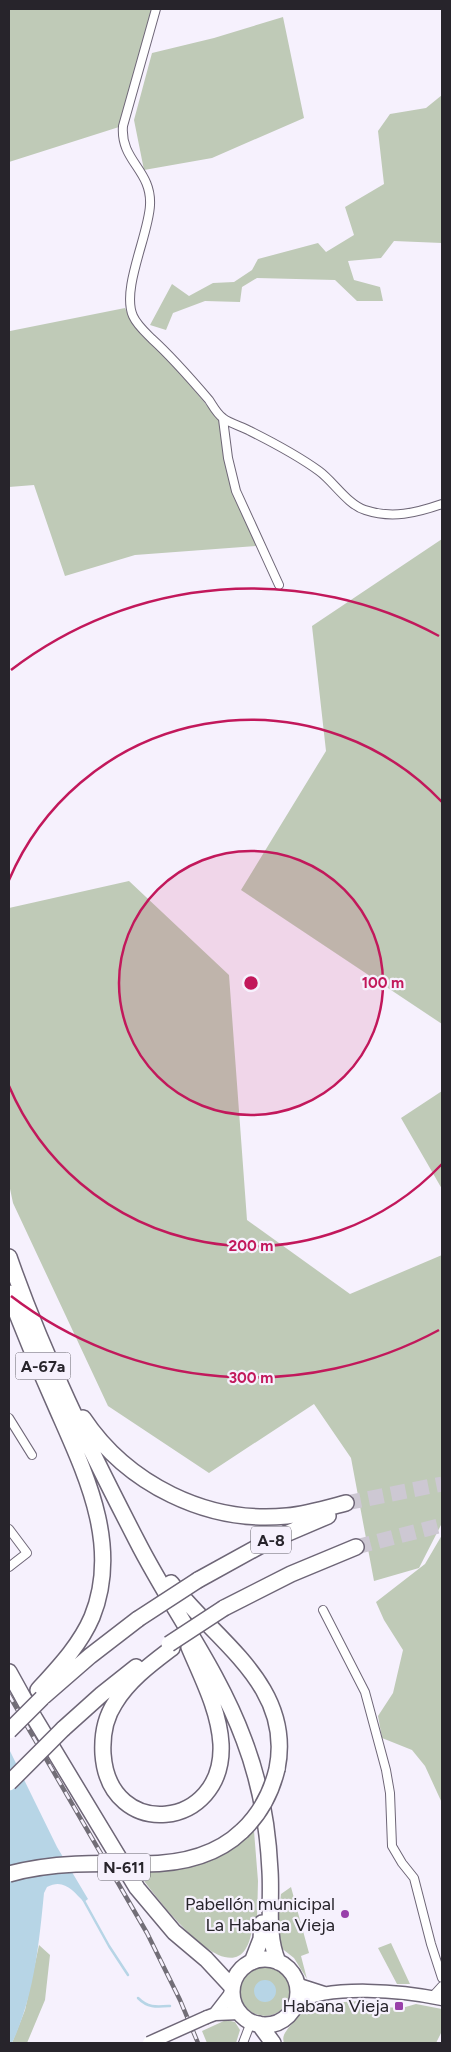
<svg xmlns="http://www.w3.org/2000/svg" width="451" height="2052" font-family="Figtree,sans-serif">
	<style>
		.green { fill: #bfcab7 }
		.water { fill: #b7d5e6 }
		.lines { fill: none; stroke-linecap: round; stroke-linejoin: round }
		.stream { stroke: #b7d5e6; stroke-width: 2.5 }
		.highway-tunnel { stroke: #cdc8d3; stroke-width: 15; stroke-dasharray: 15 8; stroke-linecap: butt }
		.street-casing { stroke: #6e6677; stroke-width: 10 }
		.primary-casing { stroke: #6e6677; stroke-width: 15 }
		.highway-casing { stroke: #6e6677; stroke-width: 18 }
		.street { stroke: #fff; stroke-width: 8 }
		.primary { stroke: #fff; stroke-width: 12 }
		.highway { stroke: #fff; stroke-width: 15 }
		.rail-casing { stroke: #726e77; stroke-width: 4.5 }
		.rail { stroke: #f6f1fd; stroke-width: 2.5; stroke-dasharray: 8; stroke-linecap: butt }
		.primary-bridge-casing { stroke: #6e6677; stroke-width: 15; stroke-linecap: butt }
		.highway-bridge-casing { stroke: #6e6677; stroke-width: 18; stroke-linecap: butt }
		.primary-bridge { stroke: #fff; stroke-width: 12 }
		.highway-bridge { stroke: #fff; stroke-width: 15 }
		.ring { fill: none; stroke: #c2185b; stroke-width: 2.5 }
		.poi-dot { fill: #993faa; stroke: #f6f1fd; stroke-width: 2 }
		.labels { text-anchor: middle; stroke-width: 4.5; stroke-linejoin: round; paint-order: stroke }
		.shield { fill: #f6f1fd; stroke: #65626a; stroke-width: 1 }
		.shield-label { font-size: 16px; font-weight: bold; fill: #27242b }
		.poi-label { font-size: 18px; fill: #27242b; stroke: #f6f1fd; text-anchor: end }
		.centre { fill: #c2185b; stroke: #f6f1fd; stroke-width: 2.5 }
		.ring-label { font-size: 15px; text-anchor: middle; font-weight: bold; fill: #c2185b; stroke: #f6f1fd; stroke-width: 4.5; stroke-linejoin: round; paint-order: stroke }
	</style>
	<rect width="100%" height="100%" fill="#f6f1fd"/>
	<path class="green" d="M9 9H154L119 127 9 162Z
		M283 17 304 118 212 158 144 170 134 120 152 53 214 38Z
		M442 95V243L394 241 381 258 348 261 354 280 380 287 383 301H357L335 280 257 278 242 287 240 302 205 301 173 313 166 330 150 325 172 284 189 296 213 283 234 282 252 270 258 259 318 243 326 252 354 235 345 207 384 184 378 131 390 114 426 108Z
		M125 308 131 320 141 333 161 350 219 420 228 469 256 540V546L135 555 65 576 34 485 9 487V334L10 331Z
		M442 539V1024L241 890 326 751 312 626Z
		M129 881 229 975 247 1220 350 1294 442 1255V1523L419 1568 374 1581 351 1458 314 1404 209 1473 108 1406 13 1203 9 1184V908Z
		M442 1091V1189L401 1118Z
		M442 1535V1803L425 1766 412 1750 382 1738 378 1716 393 1693 403 1650 384 1620 376 1602 425 1564Z
		M254 1831 258 1881 257 1921H253C245 2017 156 1898 137 1871 189 1873 215 1864 254 1831Z
		M291 1887 309 1953 301 1956 307 1979 294 1958 280 1947 277 1930 281 1894Z
		M391 1943 410 1984H397L378 1948Z
		M39 1945 50 1955 45 2000 27 2043H12L25 2010Z
		M240 1991a25 25 0 1 1 50 0a25 25 0 1 1-50 0Z
		M362 2001 371 2002 382 2007 402 2008 416 2004 442 2009V2031L436 2043H284C283 2040 283 2037 284 2035 285 2031 305 2008 309 2004Z
		M226 2020 235 2022 240 2030 236 2043H207L202 2031Z"/>
	<path class="water" d="M9 1749 57 1847 88 1899 84 1902C73 1891 64 1878 47 1887L44 1893C39 1944 34 1997 12 2043H9Z
		M254 1991a11 11 0 1 1 22 0a11 11 0 1 1-22 0Z"/>
	<g class="lines">
		<path class="stream" d="M83 1899 109 1946 128 1975
			M138 1998C148 2008 156 2007 170 2006"/>
		<path class="highway-tunnel" d="M346 1503 442 1484
			M356 1547 442 1525"/>
		<defs>
			<path id="street" d="M156 9 123 126C120 161 152 170 150 205 149 234 121 289 133 316 137 325 145 332 152 339 173 358 191 379 209 400 213 406 217 414 223 418 229 423 243 427 250 431 274 443 297 455 319 471 333 481 348 505 365 510 392 519 416 513 442 504
				M223 419 228 458 236 491 279 585
				M9 1418 32 1455
				M9 1529 27 1553 9 1567
				M323 1610 365 1692 386 1770 390 1793 392 1846 402 1863 414 1878 431 1944 442 1978
				M432 1997 442 1986
				M243 2043 251 2022"/>
			<path id="primary" d="M296 1984 324 1993
				M295 2003C331 1984 403 1991 442 1999
				M215 2014 232 1992
				M207 2017 215 2014 240 2013"/>
			<path id="highway" d="M9 1257C43 1355 89 1448 137 1541 171 1608 218 1669 244 1740 260 1782 268 1827 270 1871 272 1902 266 1934 278 1962
				M9 1293C23 1330 38 1366 54 1402 83 1469 122 1543 92 1617 80 1645 59 1667 38 1690
				M83 1418C127 1484 207 1524 287 1516 307 1514 327 1508 346 1503
				M198 1580 267 1542 328 1516
				M171 1583C215 1641 294 1685 277 1769
				M224 1608 291 1574 356 1547
				M172 1648C151 1664 129 1680 115 1703 105 1718 102 1736 103 1754 109 1842 225 1830 221 1744 219 1710 202 1678 189 1647
				M9 1672 35 1719 137 1888 174 1932 206 1959 232 1987
				M44 1696 90 1656 138 1619
				M63 1729 102 1694 136 1667
				M143 1864C179 1864 215 1857 242 1831
				M232 1992a33 33 0 1 1 66 0a33 33 0 1 1-66 0Z
				M252 1962 261 1939 262 1923
				M259 2024 273 2043"/>
		</defs>
		<use href="#street" class="street-casing"/>
		<use href="#primary" class="primary-casing"/>
		<use href="#highway" class="highway-casing"/>
		<use href="#street" class="street"/>
		<use href="#primary" class="primary"/>
		<use href="#highway" class="highway"/>
		<defs>
			<path id="rail" d="M9 1695 147 1933 180 2000 198 2043"/>
		</defs>
		<use href="#rail" class="rail-casing"/>
		<use href="#rail" class="rail"/>
		<defs>
			<path id="primary-bridge" d="M149 2043 207 2017"/>
			<path id="highway-bridge" d="M138 1619 198 1580
				M169 1644 224 1608
				M9 1731 42 1698
				M9 1783 63 1729
				M242 1831C260 1814 271 1794 277 1769
				M9 1874C52 1862 99 1863 143 1864"/>
		</defs>
		<use href="#primary-bridge" class="primary-bridge-casing"/>
		<use href="#highway-bridge" class="highway-bridge-casing"/>
		<use href="#primary-bridge" class="primary-bridge"/>
		<use href="#highway-bridge" class="highway-bridge"/>
	</g>
	<circle cx="251" cy="983" r="132" fill="#c2185b" fill-opacity=".12"/>
	<g class="ring">
		<circle cx="251" cy="983" r="132"/>
		<path d="M442 1164A263 263 0 0 1 9 1086M9 880A263 263 0 0 1 442 802"/>
		<path d="M439 1330A395 395 0 0 1 11 1296M11 670A395 395 0 0 1 439 636"/>
	</g>
	<g class="poi-dot">
		<circle cx="345" cy="1914" r="5"/>
		<rect x="394" y="2001" width="10" height="10" rx="2.5"/>
	</g>
	<g class="labels">
		<g class="shield">
			<rect x="15.5" y="1352.5" width="55" height="27" rx="4"/>
			<rect x="251" y="1526.5" width="40" height="27" rx="4"/>
			<rect x="98" y="1853.5" width="52" height="27" rx="4"/>
		</g>
		<g class="shield-label">
			<text x="43" y="1372">A-67a</text>
			<text x="271" y="1546">A-8</text>
			<text x="124" y="1873">N-611</text>
		</g>
		<g class="poi-label">
			<text x="335" y="1910">Pabellón municipal<tspan x="335" dy="21">La Habana Vieja</tspan></text>
			<text x="389" y="2012">Habana Vieja</text>
		</g>
	</g>
	<circle cx="251" cy="983" r="8" class="centre"/>
	<g class="ring-label">
		<text x="383" y="988">100 m</text>
		<text x="251" y="1251">200 m</text>
		<text x="251" y="1383">300 m</text>
	</g>
	<rect width="451" height="2052" fill="none" stroke="#27242b" stroke-width="20"/>
</svg>
